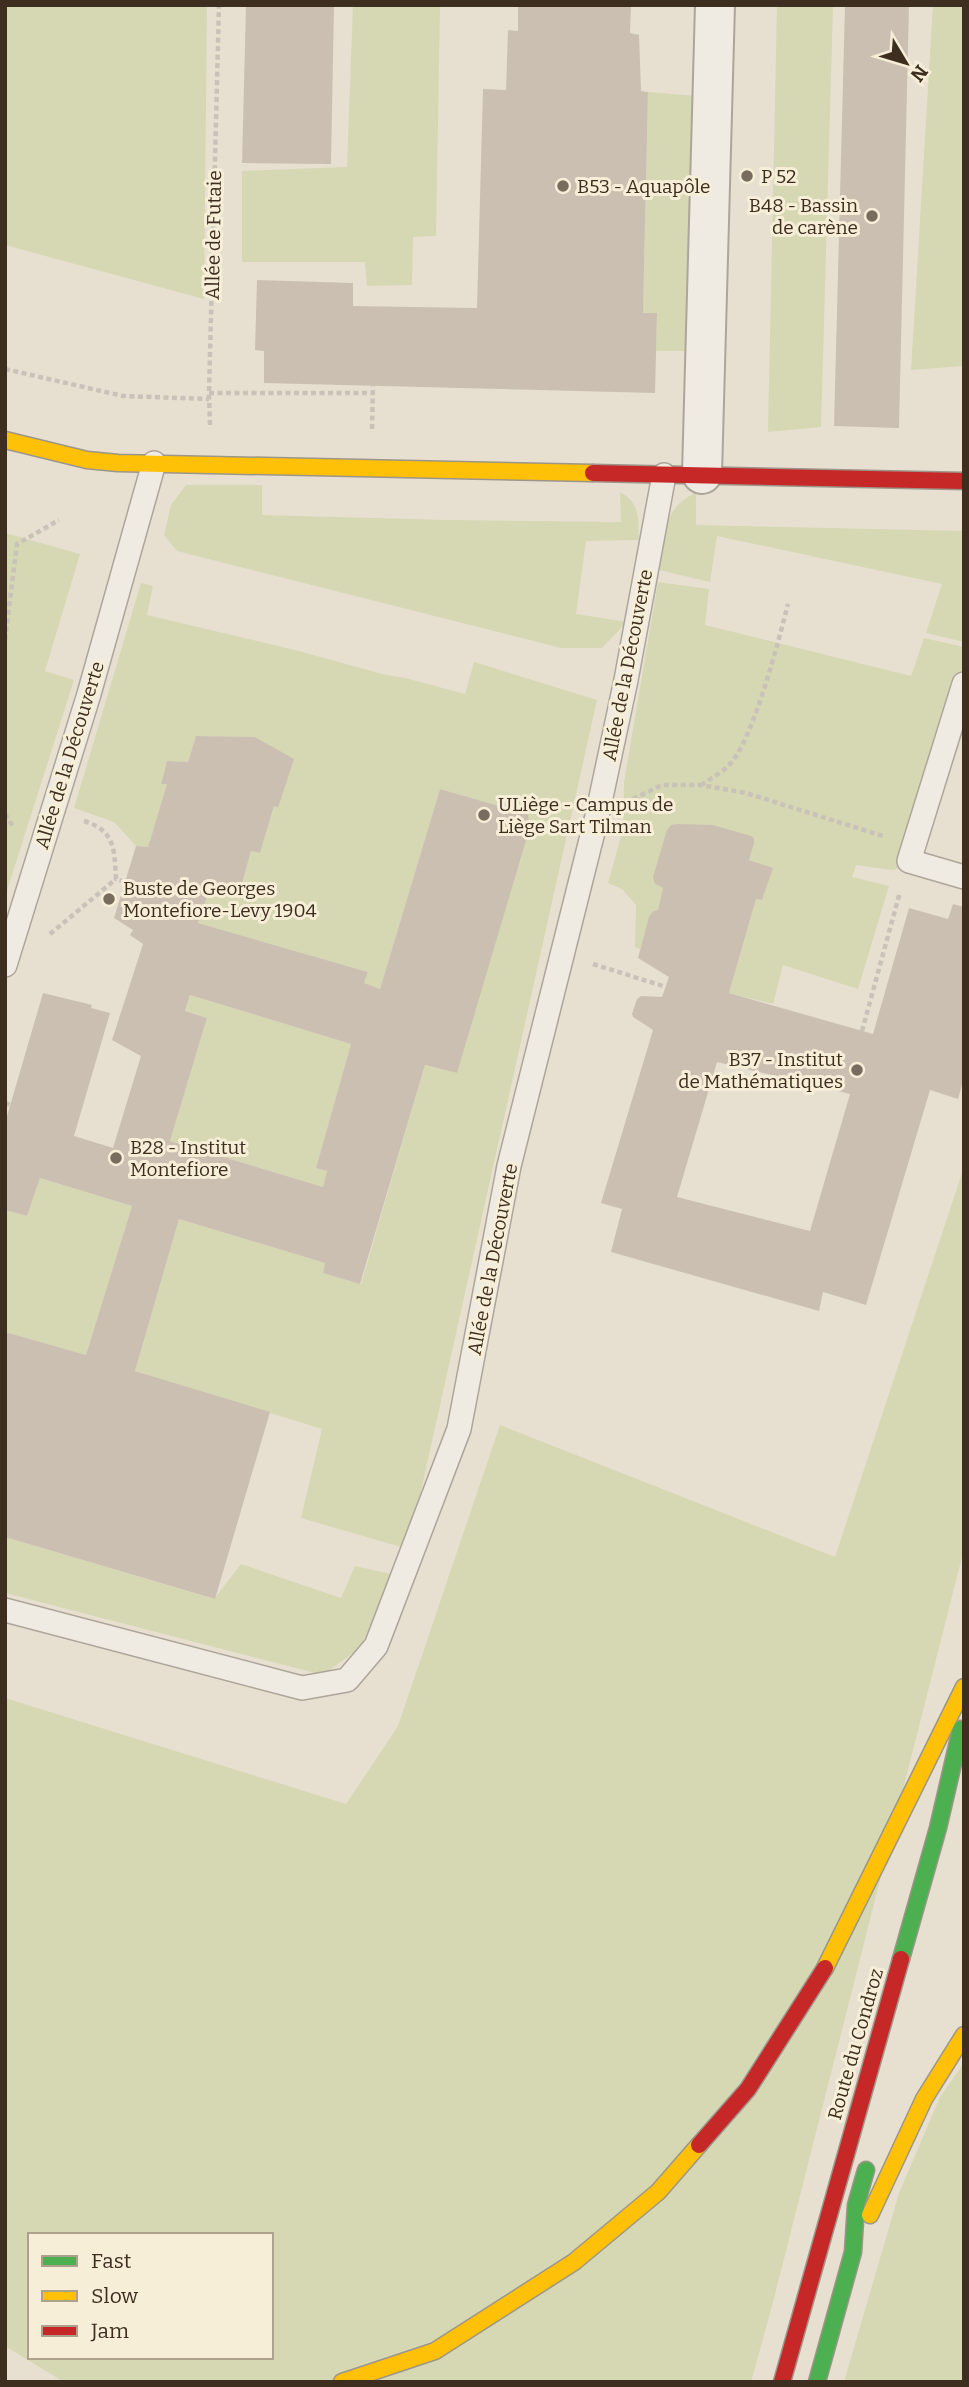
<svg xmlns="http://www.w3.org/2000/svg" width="969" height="2387" font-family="Bitter,serif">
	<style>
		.green { fill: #d6d7b3; fill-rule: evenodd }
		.building { fill: #cbbfb2; fill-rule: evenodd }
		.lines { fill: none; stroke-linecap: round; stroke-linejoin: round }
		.lane-casing { stroke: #ada599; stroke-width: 26 }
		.street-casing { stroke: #ada599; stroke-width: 42 }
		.fast-casing { stroke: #9c958a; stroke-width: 19 }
		.slow-casing { stroke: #9c958a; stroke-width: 19 }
		.jam-casing { stroke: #9c958a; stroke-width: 19 }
		.path { stroke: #c8c2b9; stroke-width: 4.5; stroke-dasharray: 5 3.5; stroke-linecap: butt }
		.lane { stroke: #efebe3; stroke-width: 23 }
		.street { stroke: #efebe3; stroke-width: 38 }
		.fast { stroke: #4caf50; stroke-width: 16 }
		.slow { stroke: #ffc107; stroke-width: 16 }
		.jam { stroke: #c62828; stroke-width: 16 }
		.poi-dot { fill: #786c5e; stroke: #f7eed8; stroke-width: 2.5 }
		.labels { text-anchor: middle; stroke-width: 6; stroke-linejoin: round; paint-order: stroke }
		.poi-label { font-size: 19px; fill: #3d2e20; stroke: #f7eed8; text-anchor: start }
		.street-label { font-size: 19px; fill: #3d2e20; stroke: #f7eed8 }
	</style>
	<rect width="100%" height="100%" fill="#e7e0d1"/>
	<path class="green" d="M5 5H207L204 299 5 245Z
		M353 5H440L436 236 413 237 412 285 367 286 365 262H242V171L347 167Z
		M777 5H833L821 427 768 432Z
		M933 5H964V366L911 370Z
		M648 92 696 96 692 351H656L657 313H643Z
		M186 485H262V515L448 520 621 522 620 492C641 503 638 520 639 540L586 541 576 614 627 622 602 648H561L177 551 164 535 171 505Z
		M696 493V525L964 531V642L926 633 942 584 717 536 710 582 659 570C665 537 662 507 696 493Z
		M5 533 80 554 45 671 74 680 5 897Z
		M658 582 709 589 705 625 911 676 924 638 964 647V671L903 868 892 870 856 865 852 877 889 886 858 989 783 965 773 1004 729 993 756 899 762 900 772 868 749 860 754 844V838L713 825H671L655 884 663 888 658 910 653 911 640 949 635 947 636 905 622 889 608 883 623 829 624 782Z
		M141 583 153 586 147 615 295 650 386 675 405 678 465 694 474 662 597 700 408 1549 301 1518 322 1429 135 1371 179 1219 325 1263 323 1273 361 1284 425 1065 457 1073 516 829C526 829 529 824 528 814L521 808 504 803 499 806 440 789 380 989 364 983 368 972 198 923 209 891H240L251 851 260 853 274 806 278 808 293 759 255 737 196 736 188 762 167 761 161 783 167 784 148 847 136 846 114 822 74 808Z
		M190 995 351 1044 316 1168 327 1171 323 1187 170 1141 207 1018 185 1011Z
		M964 1167V1549L772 2306 751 2382H64L5 2346V1698L346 1804 398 1726 500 1425 835 1557ZM30 2235H271V2357H30Z
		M40 1178 132 1206 86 1355 5 1332V1210L27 1216Z
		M5 1537 214 1599 241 1564 341 1598 355 1566 391 1574 361 1647 323 1675 5 1593Z
		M964 2063V2382H844L899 2193 940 2097Z"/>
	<path class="building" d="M246 5H334L331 164 242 163Z
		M518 5H631L630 33 639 35 641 91 648 92 643 313H657L655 393 264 383V351L255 350 257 280 353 283V306L477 308 483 89 506 90 508 30 518 31Z
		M845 5H909L899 428 834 426Z
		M196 736 255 737 294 759 278 808 274 806 260 853 251 851 240 891H209L198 923 368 972 364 983 380 989 440 789 499 806 504 803 521 808 528 814 529 822 525 827 516 829 515 834 527 837 457 1073 425 1065 360 1284 323 1273 325 1263 179 1219 135 1371 270 1412 215 1599 5 1537V1332L86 1355 132 1206 40 1178 27 1216 5 1210V1123L43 993 92 1005 91 1008 110 1013 74 1136 113 1148 141 1056 112 1040 143 944 130 935 133 930 114 918 136 846 148 847 167 784H161L167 761 188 762ZM190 995 351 1044 316 1168 327 1171 323 1187 170 1141 207 1018 185 1011Z
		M677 824 713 825 751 836 754 838V844L749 860 773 868 762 900 756 899 729 993 873 1034 909 908 948 919 953 904 964 907V1078L958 1099 930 1090 866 1305 823 1292 819 1311 611 1252 622 1209 601 1203 653 1030 633 1017 632 1014 637 999 641 996 662 997 669 977 638 958 649 917 653 911 658 910 663 888 655 884 653 877 667 830 671 825ZM717 1062 850 1094 810 1231 677 1197Z"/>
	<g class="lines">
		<defs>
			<path id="lane" d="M964 684 909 861 964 877
				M5 965 89 694 154 463
				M5 1610 302 1688 347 1680 376 1646 459 1429 509 1166 597 816 626 680 664 475"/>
			<path id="street" d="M702 474 715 5"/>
			<path id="fast" d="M901 1959 938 1828 961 1729
				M817 2382 853 2252 856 2205 866 2170"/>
			<path id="slow" d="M5 440 87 460 118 463 593 473
				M825 1968 964 1687
				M870 2215 924 2099 964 2035
				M342 2382 435 2351 574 2262 658 2192 699 2145"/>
			<path id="jam" d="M593 473 964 481
				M699 2145 748 2089 825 1968
				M782 2382 901 1959"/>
		</defs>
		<use href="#lane" class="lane-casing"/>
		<use href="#street" class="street-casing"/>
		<use href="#fast" class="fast-casing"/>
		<use href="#slow" class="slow-casing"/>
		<use href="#jam" class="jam-casing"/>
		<path class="path" d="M5 369 123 396 209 399
			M209 393H373
			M210 425 209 393 219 5
			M372 429 373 386
			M5 640 17 544 59 520
			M701 785C710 779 721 773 728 766 752 745 779 639 788 604
			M633 799 662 785H701L746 793 883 836
			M5 814 14 828
			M84 821C116 831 114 850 116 879L125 882
			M50 934 116 879
			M593 964 666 987
			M862 1031 900 892
			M5 1103 11 1105"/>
		<use href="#lane" class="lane"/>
		<use href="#street" class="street"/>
		<use href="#fast" class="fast"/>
		<use href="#slow" class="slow"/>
		<use href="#jam" class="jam"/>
	</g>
	<g class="poi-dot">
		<circle cx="747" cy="176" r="7"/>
		<circle cx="563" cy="186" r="7"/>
		<circle cx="872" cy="216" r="7"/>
		<circle cx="484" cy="815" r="7"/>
		<circle cx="109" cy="899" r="7"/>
		<circle cx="857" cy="1070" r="7"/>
		<circle cx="116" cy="1158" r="7"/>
	</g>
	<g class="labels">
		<g class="poi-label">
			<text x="761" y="183">P 52</text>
			<text x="577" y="193">B53 - Aquapôle</text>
			<text x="858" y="212" text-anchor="end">B48 - Bassin<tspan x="858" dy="22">de carène</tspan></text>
			<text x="498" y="811">ULiège - Campus de<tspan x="498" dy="22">Liège Sart Tilman</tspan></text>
			<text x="123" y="895">Buste de Georges<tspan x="123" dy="22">Montefiore-Levy 1904</tspan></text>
			<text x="843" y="1066" text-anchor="end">B37 - Institut<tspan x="843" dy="22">de Mathématiques</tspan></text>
			<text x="130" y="1154">B28 - Institut<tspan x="130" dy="22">Montefiore</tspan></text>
		</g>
		<g class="street-label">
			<text transform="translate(213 235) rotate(-89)" y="7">Allée de Futaie</text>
			<text transform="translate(627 665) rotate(-79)" y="7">Allée de la Découverte</text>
			<text transform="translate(69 755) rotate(-73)" y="7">Allée de la Découverte</text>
			<text transform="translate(492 1259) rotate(-79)" y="7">Allée de la Découverte</text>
			<text transform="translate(855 2044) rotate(-74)" y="7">Route du Condroz</text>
		</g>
	</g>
	<rect width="969" height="2387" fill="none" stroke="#3d2e20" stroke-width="14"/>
	<rect x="28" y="2233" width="245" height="126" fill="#f7eed8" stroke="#ada18e" stroke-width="2"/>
	<rect x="42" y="2256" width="35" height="10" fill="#4caf50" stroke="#ada18e" stroke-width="2"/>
	<text x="91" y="2268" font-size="21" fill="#3d2e20">Fast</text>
	<rect x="42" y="2291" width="35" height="10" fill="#ffc107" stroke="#ada18e" stroke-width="2"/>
	<text x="91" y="2303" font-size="21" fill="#3d2e20">Slow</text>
	<rect x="42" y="2326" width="35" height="10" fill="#c62828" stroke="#ada18e" stroke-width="2"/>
	<text x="91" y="2338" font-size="21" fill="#3d2e20">Jam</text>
	<g transform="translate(906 63) rotate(128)" stroke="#f7eed8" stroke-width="5" paint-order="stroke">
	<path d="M0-5L12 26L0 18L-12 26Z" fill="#3d2e20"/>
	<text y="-10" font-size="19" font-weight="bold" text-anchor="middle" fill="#3d2e20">N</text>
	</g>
</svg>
